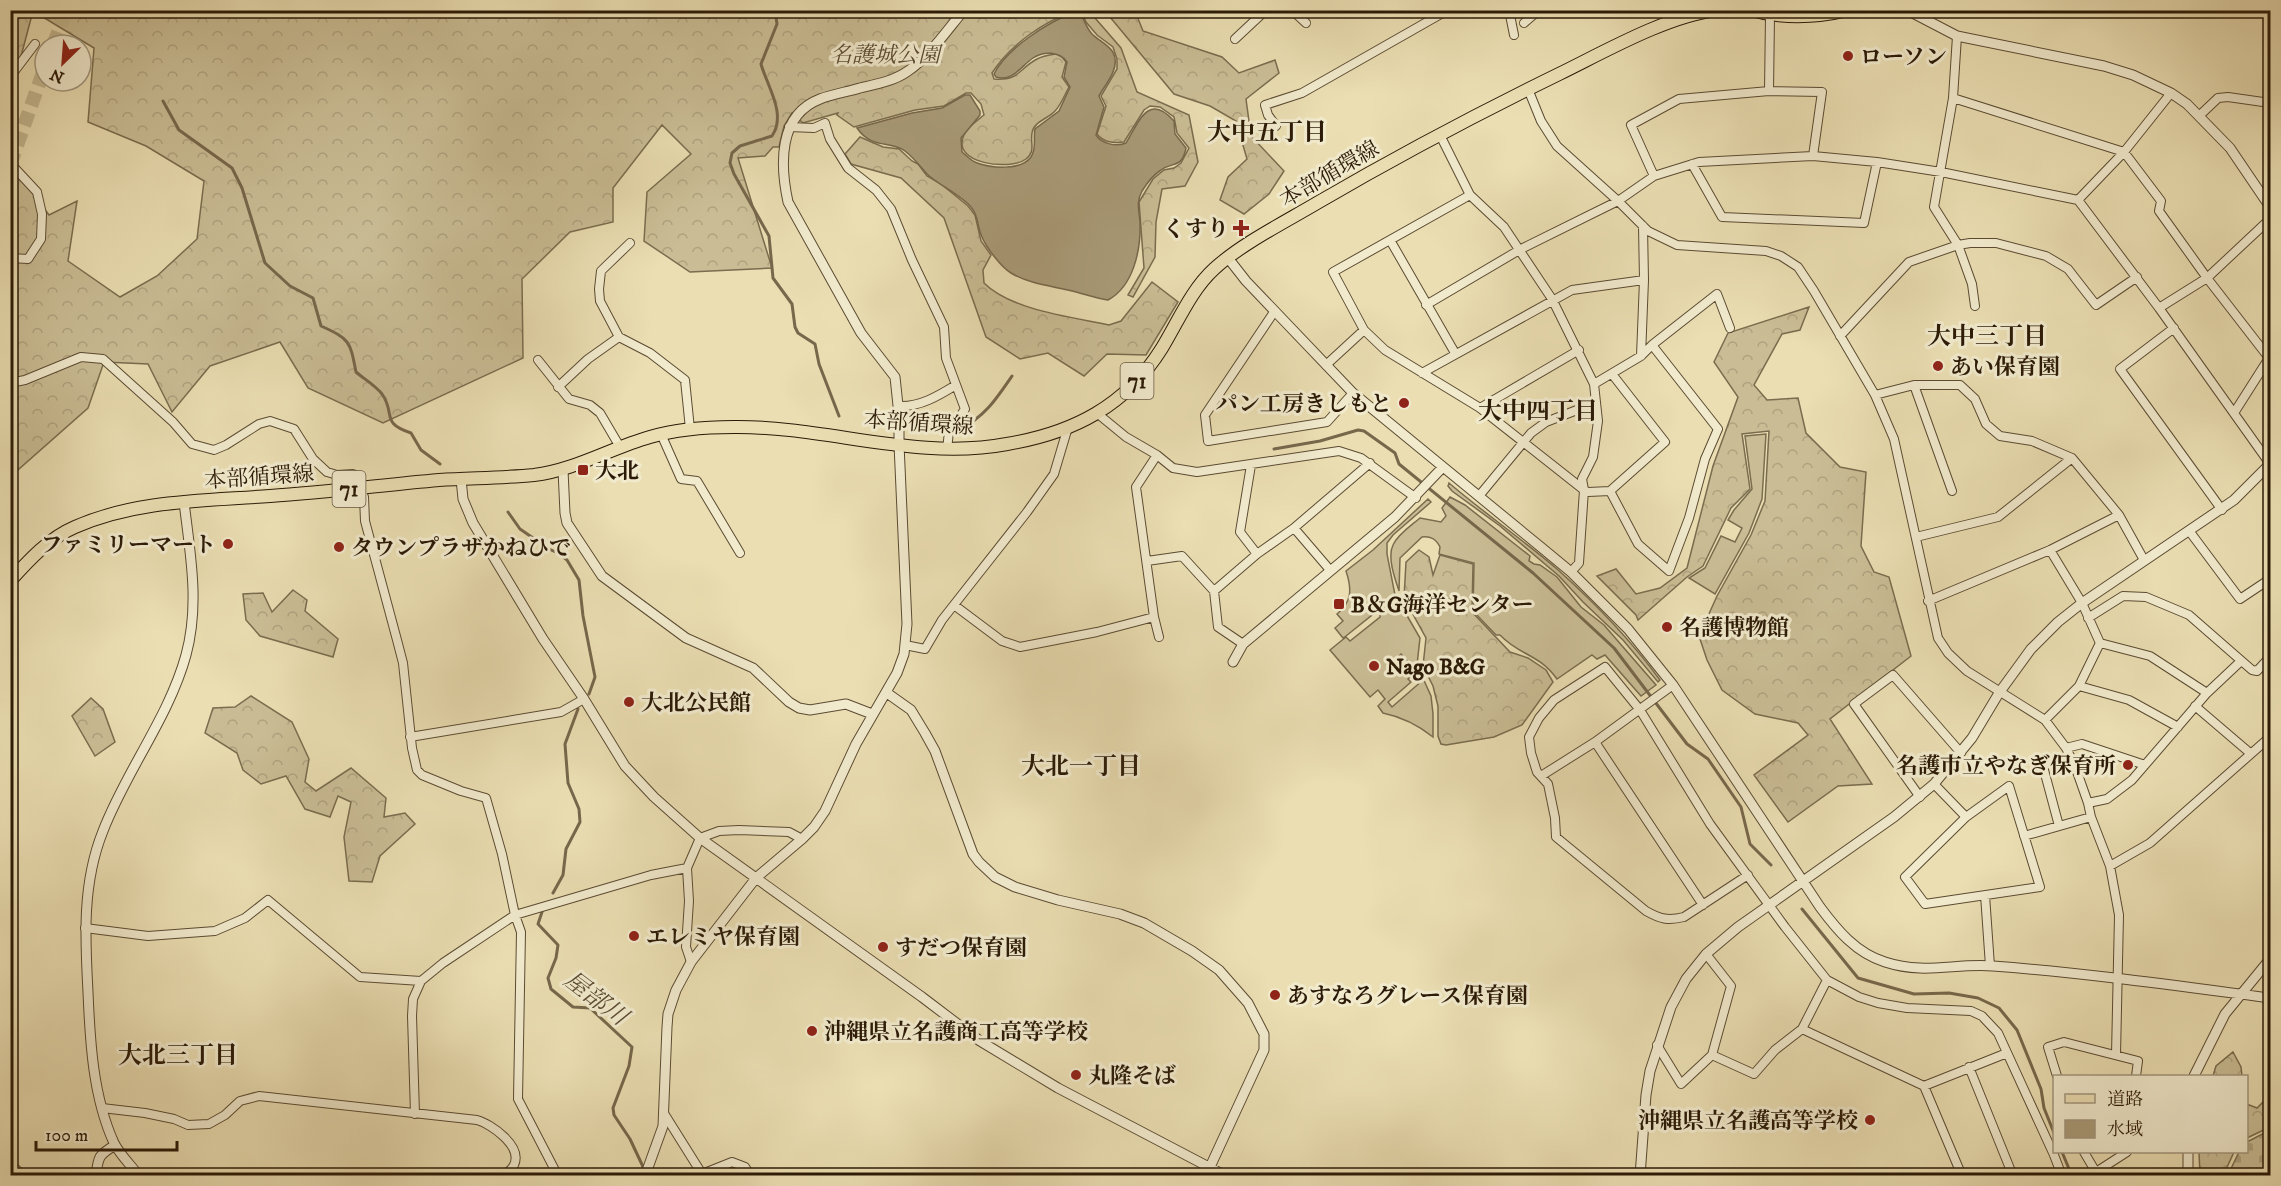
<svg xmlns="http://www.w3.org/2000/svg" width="2281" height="1186" font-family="'IM FELL DW Pica','Noto Serif JP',serif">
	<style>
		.grass { fill: #cabd95; stroke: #7a6c4e; stroke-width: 1.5; fill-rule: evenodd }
		.forest { fill: url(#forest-crowns); stroke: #7a6c4e; stroke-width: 1.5 }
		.cemetery { fill: url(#cemetery-stones); stroke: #7a6c4e; stroke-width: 1.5 }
		.water { fill: #a99b78; stroke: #77674b; stroke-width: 1.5 }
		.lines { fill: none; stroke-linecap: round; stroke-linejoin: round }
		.stream { stroke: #77674b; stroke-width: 3 }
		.motorway-tunnel { stroke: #c4b790; stroke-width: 14; stroke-dasharray: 14 7; stroke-linecap: butt }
		.minor-casing { stroke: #5b4b32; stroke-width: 10 }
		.tertiary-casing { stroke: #5b4b32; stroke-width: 11 }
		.primary-casing { stroke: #2b1a07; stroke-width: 14 }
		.minor { stroke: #f1eacd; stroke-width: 8 }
		.tertiary { stroke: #f1eacd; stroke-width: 9 }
		.primary { stroke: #eadeb2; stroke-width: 12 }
		.poi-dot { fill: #8f2418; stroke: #f1eacd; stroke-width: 2 }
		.labels { text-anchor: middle; stroke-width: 6; stroke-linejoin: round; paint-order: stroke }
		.shield { fill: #f1eacd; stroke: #665842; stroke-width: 1.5 }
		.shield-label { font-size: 21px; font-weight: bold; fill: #2b1a07 }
		.park-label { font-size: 22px; font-style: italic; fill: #5b4b32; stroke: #f1eacd }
		.poi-label { font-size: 22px; font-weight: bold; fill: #2b1a07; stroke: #f1eacd; text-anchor: start }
		.street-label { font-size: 22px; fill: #2b1a07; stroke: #f1eacd }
		.neighbourhood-label { font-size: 24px; font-weight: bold; fill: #2b1a07; stroke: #f1eacd }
		.water-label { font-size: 24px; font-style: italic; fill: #5d4e34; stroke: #f1eacd }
	</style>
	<defs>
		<pattern id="forest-crowns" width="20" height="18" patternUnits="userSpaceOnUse" patternTransform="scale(1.5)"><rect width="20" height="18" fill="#cabd95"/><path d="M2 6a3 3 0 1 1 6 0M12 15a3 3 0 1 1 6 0" fill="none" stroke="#aea27f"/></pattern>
		<pattern id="cemetery-stones" width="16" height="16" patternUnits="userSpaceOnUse" patternTransform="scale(1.5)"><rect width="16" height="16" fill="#cabd95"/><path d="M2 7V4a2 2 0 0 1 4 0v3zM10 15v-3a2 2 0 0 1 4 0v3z" fill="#aea27f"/></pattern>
	</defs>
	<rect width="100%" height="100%" fill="#eadeb2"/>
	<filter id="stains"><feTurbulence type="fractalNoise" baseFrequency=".00333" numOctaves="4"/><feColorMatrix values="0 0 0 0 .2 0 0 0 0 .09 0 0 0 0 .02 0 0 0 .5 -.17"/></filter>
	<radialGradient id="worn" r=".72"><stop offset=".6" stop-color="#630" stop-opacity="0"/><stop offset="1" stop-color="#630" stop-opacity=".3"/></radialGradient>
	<path class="grass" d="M1766 434 1762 499 1749 533 1715 594 1689 578 1705 568 1721 536 1735 542 1742 528 1728 520 1734 510 1752 489 1745 436Z
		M1449 483C1484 513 1522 539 1557 569 1595 603 1630 639 1660 680L1658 682 1623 640 1583 602 1559 576 1500 526 1452 491 1448 486Z
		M1450 497 1465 505 1530 556 1529 561 1534 564 1540 565 1557 577 1581 607 1604 625 1656 685 1641 696 1605 655 1597 659 1592 655 1557 679C1538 653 1520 656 1500 635H1496L1473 611 1474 563 1439 554 1440 547C1436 539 1431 536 1422 537L1400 558 1399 591C1395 579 1387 557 1393 545 1398 534 1412 525 1420 518L1441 522 1446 516 1442 508Z
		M1428 499 1431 502 1393 535 1387 543V554L1395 595 1420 638 1417 665 1431 696 1433 714V737C1418 725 1402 717 1383 713L1378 706 1385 699 1378 690 1370 697 1330 650 1346 637 1350 641 1380 617 1381 601 1373 600 1372 615 1346 636 1343 638 1335 628 1343 621 1337 614C1352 602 1352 589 1346 571L1373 550ZM1401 654 1423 680 1392 707 1388 702 1411 682 1408 679 1412 675 1397 658Z"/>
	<path class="forest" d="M11 11H1075C1044 21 1010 45 992 73L994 79C1020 81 1018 69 1037 59 1042 56 1049 55 1056 54L1062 57 1066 62 1062 77 1069 87C1065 94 1061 105 1055 111 1048 119 1034 121 1032 133 1030 143 1036 151 1026 159 1011 171 950 164 964 135 967 127 978 120 984 115L981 104 971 93H966L944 106 915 110 854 127 837 115 838 113 803 123 792 113 784 126 779 147H773L765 156 738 158 772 268 690 272 644 241 647 192 691 154 662 125 613 188V222L570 232 522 279 523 358 383 423 308 388 280 342 210 366 172 412 148 364 104 362 88 408 11 476V163L49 215 77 201 68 261 120 297 157 276 197 239 204 181 146 146 88 122 94 48 33 11 11 94Z
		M1077 11H1089L1121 48 1137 92 1189 115 1198 162 1185 186 1162 189 1156 222 1155 257 1133 297 1128 295 1144 268 1139 202 1153 179 1164 170 1174 168 1181 163 1189 148 1177 133 1174 117 1160 107 1150 106 1144 110 1124 142C1114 143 1104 143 1097 134L1106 106 1101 96 1117 69V59L1113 47 1097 35 1086 22 1082 12Z
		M1105 11H1135L1143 31 1222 57 1239 73 1275 60 1279 73 1246 99 1251 136 1284 171 1269 194 1244 214 1220 200 1228 177 1247 159 1236 121 1210 106 1174 94Z
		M860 137 883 147 899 149 912 161 918 164 927 176 941 184 968 206 975 215 981 241 991 255 983 270 984 283C1011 310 1071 317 1109 325L1121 321 1152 282 1178 302 1146 355 1107 354 1084 376 1048 353 1020 359 986 337 944 218 901 178 851 164 845 154Z
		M1809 307 1800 330 1782 334 1754 385 1767 400 1798 398 1806 433 1840 467 1866 472 1861 546 1874 572 1889 577 1911 656 1830 719 1872 784 1838 786 1788 822 1754 775 1808 735 1798 723 1755 714 1722 690 1707 660 1699 636 1717 596 1751 535 1765 501 1769 431 1742 434 1750 489 1731 508 1703 566 1687 577 1638 620 1636 615 1597 576 1616 569 1636 594 1660 588 1687 568 1713 466 1738 397 1714 362 1728 333Z
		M1419 550 1429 557 1433 575 1440 555 1473 564 1472 612 1510 652 1528 658 1546 670 1553 682 1522 725 1494 737 1446 745 1441 744 1438 736V706L1433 686 1423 666 1426 638 1404 598 1406 562Z
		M293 590 307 600 305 611 338 639 333 657 260 636 246 620 243 594 263 593 272 612Z
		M251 696 292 722 309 759 305 782 316 791 351 768 386 798 384 817 405 813 415 824 380 856 372 882 349 881 344 837 351 802 338 796 330 817 305 809 286 776 261 784 243 770 237 753 205 733 213 708 235 707Z
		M91 698 103 709 115 742 95 756 72 716Z
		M2233 1052 2241 1067 2242 1076H2213L2216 1066Z
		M2270 1095V1127L2247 1138V1104L2257 1108Z
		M2199 1152H2234L2223 1176 2200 1175Z"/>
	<path class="cemetery" d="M2270 1130V1175H2228L2239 1152H2246L2247 1142Z"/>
	<path class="water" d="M1075 12 1081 14C1084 20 1087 29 1092 34 1103 45 1122 49 1113 72 1110 80 1103 88 1099 96L1104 107 1096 135C1102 144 1116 147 1126 143 1139 122 1148 92 1174 121L1175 134 1186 148C1182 169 1173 161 1161 170 1153 175 1147 183 1142 191 1136 202 1139 210 1140 222 1141 249 1134 286 1108 300 1096 298 1084 294 1072 291 1052 286 1029 284 1011 273 1001 267 986 247 982 237 977 227 979 216 971 207 961 195 937 184 927 174 920 166 914 158 905 151 891 140 872 150 857 128L912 113 942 108 965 95H970L980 111V115L961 138 962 152C967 156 971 161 977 163 991 168 1021 171 1031 157 1037 148 1033 138 1035 129L1059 111 1070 87 1064 77 1067 62C1060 51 1043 51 1033 58 1021 66 1013 82 996 77L994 74C1007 48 1048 22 1075 12Z"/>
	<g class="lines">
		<path class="stream" d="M775 10 777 24 761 64C767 86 787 114 772 136L740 146 732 153 730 163 734 174 769 236 773 278 792 304 795 327 798 333 815 344 819 364 839 416
			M163 101 179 130 232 168 242 188 265 263 290 286 313 298 321 326C350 339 350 341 356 372 364 379 375 385 382 394 396 414 380 423 411 433L421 450 440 464
			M958 431C985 416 995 401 1012 376
			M1274 449 1320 441 1358 430 1364 431 1395 453 1399 464 1533 573 1614 648 1687 744 1708 759 1741 807 1750 844 1771 865
			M508 512 520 529 549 549 560 554 567 560 579 580 583 616 595 677 589 694
			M553 893 563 875 566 849 580 822 579 809 568 783 565 744 578 709
			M1802 909 1858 978 1914 994 1949 993 1978 998 1999 1008 2017 1030 2041 1089 2044 1108 2054 1133
			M542 912 538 924 558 945 556 958 548 978 551 989 573 1007 590 1008 632 1047 629 1066 613 1108 614 1115 630 1139 645 1171
			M2062 1152 2072 1176"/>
		<path class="motorway-tunnel" d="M53 45 67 10
			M10 165 45 67"/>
		<defs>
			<path id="minor" d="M1292 10 1306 23
				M1509 10 1514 35
				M1524 23 1539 10
				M1957 36 1953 98 1934 207 1958 245 1972 284 1975 306
				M1235 39 1266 10
				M10 77 35 44
				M1528 89 1541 121 1557 146 1618 201 1648 231 1677 245 1766 251 1781 256 1798 267 1814 291 1875 395 1894 439 1938 638 1948 653 1967 671 2045 720 2066 748 2075 766 2088 803 2091 817 2110 866 2119 915 2116 1055
				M1769 91 1770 15
				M1953 98 2124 152 2161 201 2159 211 2207 278 2269 358 2234 413
				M2199 116 2218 98 2228 97 2270 103
				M1276 126 1268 115 1265 105 1302 93 1448 10
				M789 127 814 128 825 123 830 139 848 168 876 190 891 209 912 260 944 327 946 358 965 409 949 432 947 449
				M1440 135 1470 195 1504 227 1552 299 1594 384 1598 421 1593 457 1582 479 1584 490 1579 563 1571 572
				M10 163 37 192 42 214 41 239 28 259 10 258
				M1692 164 1722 217 1864 223 1877 162
				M1654 176 1631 125 1679 99 1769 91 1822 92 1813 156
				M1470 195 1333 272 1364 330 1385 350 1480 408 1584 490 1588 492 1610 491 1638 544 1669 571 1689 518 1705 459 1718 429 1652 345
				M2078 200 2124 152 2171 93
				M1643 226 1644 280
				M1390 240 1455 353
				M630 243 601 271 599 289 600 301 619 337 650 353 685 380 690 429
				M1426 305 1521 249 1618 201 1654 176 1699 162 1813 156 1877 162 1941 172 2078 200 2159 308 2270 464
				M2159 308 2207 278 2270 219
				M1274 312 1205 415 1208 441 1327 422 1353 393
				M2174 328 2120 369 2222 510
				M1840 336 1909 262 1958 245 1970 243H1996L2046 256 2068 269 2096 305 2137 277
				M538 360 569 399 590 405 600 413 620 447
				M1326 365 1364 330
				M1422 373 1572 290 1644 280 1641 356
				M10 383 25 380 81 357 103 359 173 422 192 444 214 450 226 445 259 424 270 421 294 429 313 459 327 472 337 475 353 474 364 497 365 521 397 640 403 663 412 748 417 770 422 775 461 791 486 798 502 854 515 915 521 932 518 1099 558 1176
				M1594 384 1641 356 1652 345 1717 294 1730 328
				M1914 385 1952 491
				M558 387 588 359 619 337
				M1875 395 1914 385H1960L1975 399 1986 424 2000 436 2032 441 2072 458 2119 515 2144 560
				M899 406C920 407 938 396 956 385
				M1480 408 1579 350
				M1098 414 1126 437 1157 455 1173 468 1197 472 1339 451 1361 458 1416 498
				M661 434 681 479 697 481 740 553
				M1157 455 1136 487 1154 617 1159 637
				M1251 465 1240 532 1257 554
				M1610 491 1665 442 1612 374
				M1479 496 1531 433 1546 422 1595 403
				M1294 528 1330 570
				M2190 532 2240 599 2270 579
				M1916 537 1998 517 2072 458
				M2050 550 2082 603 2100 643
				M1147 561 1182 556 1214 591 1218 627 1243 644
				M1214 591 1257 554 1294 528 1370 463
				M1928 601 2050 550 2119 515
				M954 605 1002 641 1020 647 1097 632 1154 617
				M2088 618 2123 596 2146 597 2189 615 2252 670 2257 671 2270 657
				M2100 643 2150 656 2207 693
				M905 645 925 649 942 620 1027 512 1054 474 1068 427
				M2079 686 2129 700 2178 727
				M2195 706 2250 753
				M2045 720 2079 686 2100 643
				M410 737 561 712 584 699
				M1595 742 1703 905
				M2066 748 2082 744 2145 765
				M2044 770 2059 826
				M1541 776 1595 742 1673 685
				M1934 784 1966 817
				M2009 786 2040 887 1925 904 1905 877 1966 817Z
				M1920 797 1854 704 1893 675 1961 753
				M2088 803 2107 799 2132 780 2207 693 2241 661
				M2024 836 2091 817
				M2110 866 2150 843 2270 737
				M1748 875 1684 917C1668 921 1660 919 1646 911L1556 837 1555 818 1548 784 1537 772 1531 753 1529 737 1539 718 1554 700 1605 667 1640 710 1710 824 1785 927 1827 980 1859 997 1878 1003 1907 1008 1971 1011 1982 1016 1998 1033 2054 1155 2062 1176
				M1985 895 1990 966
				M85 928 148 936 215 931 245 918 268 900 360 977 421 981
				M691 962 686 947 689 901 687 868 700 838 719 831 739 830 789 832 802 839
				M1802 1029 1924 1086 1962 1176
				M1657 1045 1681 1084 1712 1055 1731 986 1706 954
				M1712 1055 1754 1074 1775 1050 1802 1029 1827 980
				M1969 1067 2013 1176
				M2057 1076 2048 1047 2064 1042 2138 1061 2136 1076
				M1924 1086 2007 1053
				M102 1108 145 1113 174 1119 188 1125 209 1124 225 1115 240 1101 259 1096 477 1120C491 1124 523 1146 514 1165 512 1169 507 1173 504 1176
				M415 1114 412 1016 413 999 421 981 443 963 515 915 651 875 687 868
				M665 1115 702 1174 732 1162 745 1167 751 1176
				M2084 1152 2097 1174
				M10 1163 23 1176
				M2096 1172 2127 1152"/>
			<path id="tertiary" d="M1907 10 1957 36 2104 66 2133 75 2171 93 2187 104 2230 148 2270 207
				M1228 258 1246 281 1353 393 1542 548 1571 572 1628 629 1673 685 1820 907C1837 930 1856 953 1885 962 1925 975 1954 963 1993 966 2086 973 2178 986 2270 998
				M563 470 565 513 567 523 602 576 686 638 753 668 789 702 799 708 810 710 846 704 872 714
				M461 479 463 499 473 523 543 639 584 699 625 766 654 797 700 838 922 997 980 1041 1058 1088 1226 1176
				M1233 662 1243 644 1395 517 1442 468
				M887 693 911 710 925 733 935 751 973 854 979 862 995 877 1015 887 1058 900 1120 914 1144 923 1192 951 1219 970 1248 1003 1264 1034V1050L1210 1167
				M2194 1076 2225 1014 2270 959
				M96 1176C98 1156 99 1155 115 1145
				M139 1176C131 1165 120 1155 114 1143 93 1097 90 1042 88 992 85 938 82 883 103 831 126 771 169 717 186 655 200 604 190 553 184 502
				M645 1176 663 1126 667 1027 668 1014 676 990 691 962 756 878 802 839 814 827 825 811 856 744 897 673 904 654 907 624 899 444V415L895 377 861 333 788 202C780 165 778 115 820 99 833 94 847 92 860 88 877 84 894 81 908 71 928 58 948 29 964 10
				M1640 1176 1646 1095 1650 1071 1671 1007 1686 979 1706 954 1738 927 1894 817 1934 784 1972 738 1999 693 2031 649 2058 622 2082 603 2234 500 2270 464
				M2188 1176V1152"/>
			<path id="primary" d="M1751 10C1783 19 1815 18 1848 10
				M10 581C29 560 49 538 75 527 136 500 204 501 270 496 327 492 383 485 439 480 471 478 503 478 534 475 575 470 611 448 650 437 677 429 706 427 734 427 825 426 917 461 1007 444 1073 433 1126 406 1162 348 1178 322 1191 290 1214 269 1241 244 1285 222 1317 203 1396 157 1477 114 1559 74 1604 52 1667 16 1716 10"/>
		</defs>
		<use href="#minor" class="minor-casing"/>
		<use href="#tertiary" class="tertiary-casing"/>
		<use href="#primary" class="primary-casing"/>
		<use href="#minor" class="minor"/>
		<use href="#tertiary" class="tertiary"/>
		<use href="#primary" class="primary"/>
	</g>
	<g class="poi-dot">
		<circle cx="1848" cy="56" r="6"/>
		<path d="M1238 219h6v6h6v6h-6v6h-6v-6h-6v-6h6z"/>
		<circle cx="1938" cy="366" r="6"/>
		<circle cx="1404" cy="403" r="6"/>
		<rect x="577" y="464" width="12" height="12" rx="3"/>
		<circle cx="228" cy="544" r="6"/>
		<circle cx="339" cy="547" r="6"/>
		<rect x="1333" y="598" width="12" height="12" rx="3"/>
		<circle cx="1667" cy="627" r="6"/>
		<circle cx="1374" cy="666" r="6"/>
		<circle cx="629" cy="702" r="6"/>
		<circle cx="2128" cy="765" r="6"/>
		<circle cx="634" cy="936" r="6"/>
		<circle cx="883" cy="947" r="6"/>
		<circle cx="1275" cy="995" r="6"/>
		<circle cx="812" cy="1031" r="6"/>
		<circle cx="1076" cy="1075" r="6"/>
		<circle cx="1870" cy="1120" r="6"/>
	</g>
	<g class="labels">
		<g class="shield">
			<rect x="1120.5" y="363" width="33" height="36" rx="4.5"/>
			<rect x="332.5" y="471" width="33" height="36" rx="4.5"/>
		</g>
		<g class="shield-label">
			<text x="1137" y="388">71</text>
			<text x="349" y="496">71</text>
		</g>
		<g class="park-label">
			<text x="885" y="62">名護城公園</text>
		</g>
		<g class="poi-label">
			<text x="1860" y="64">ローソン</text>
			<text x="1229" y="236" text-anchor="end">くすり</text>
			<text x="1950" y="374">あい保育園</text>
			<text x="1392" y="411" text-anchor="end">パン工房きしもと</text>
			<text x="595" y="478">大北</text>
			<text x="216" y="552" text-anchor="end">ファミリーマート</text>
			<text x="351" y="555">タウンプラザかねひで</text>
			<text x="1351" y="612">B＆G海洋センター</text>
			<text x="1679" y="635">名護博物館</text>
			<text x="1386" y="674">Nago B&amp;G</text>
			<text x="641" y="710">大北公民館</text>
			<text x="2116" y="773" text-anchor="end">名護市立やなぎ保育所</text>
			<text x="646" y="944">エレミヤ保育園</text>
			<text x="895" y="955">すだつ保育園</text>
			<text x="1287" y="1003">あすなろグレース保育園</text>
			<text x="824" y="1039">沖縄県立名護商工高等学校</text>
			<text x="1088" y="1083">丸隆そば</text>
			<text x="1858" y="1128" text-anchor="end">沖縄県立名護高等学校</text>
		</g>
		<g class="street-label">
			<text transform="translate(1329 173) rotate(-30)" y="8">本部循環線</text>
			<text transform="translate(919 422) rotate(4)" y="8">本部循環線</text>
			<text transform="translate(259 476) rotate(-4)" y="8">本部循環線</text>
		</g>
		<g class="neighbourhood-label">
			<text x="1267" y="140">大中五丁目</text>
			<text x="1987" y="344">大中三丁目</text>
			<text x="1538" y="419">大中四丁目</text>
			<text x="1081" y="774">大北一丁目</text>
			<text x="178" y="1063">大北三丁目</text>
		</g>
		<g class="water-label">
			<text transform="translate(596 998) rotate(37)" y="8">屋部川</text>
		</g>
	</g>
	<rect width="2281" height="1186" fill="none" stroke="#eadeb2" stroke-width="36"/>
	<rect x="12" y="12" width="2257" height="1162" fill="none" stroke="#2b1a07" stroke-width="3"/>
	<rect x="18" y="18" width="2245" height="1150" fill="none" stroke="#2b1a07" stroke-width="1.5"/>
	<rect x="2053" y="1075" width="195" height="78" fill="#f1eacd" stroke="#a2977e" stroke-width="1.5"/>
	<rect x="2065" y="1094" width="30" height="9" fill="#eadeb2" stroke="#a2977e" stroke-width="1.5"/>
	<text x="2107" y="1105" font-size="18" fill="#2b1a07">道路</text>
	<rect x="2065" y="1120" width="30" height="18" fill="#a99b78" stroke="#a2977e" stroke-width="1.5"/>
	<text x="2107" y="1135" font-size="18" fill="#2b1a07">水域</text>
	<g transform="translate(63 63) rotate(205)"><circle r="28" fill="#f1eacd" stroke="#a2977e" stroke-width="1.5"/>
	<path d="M0-4.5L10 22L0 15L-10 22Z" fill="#8f2418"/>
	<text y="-9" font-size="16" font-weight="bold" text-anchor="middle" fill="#2b1a07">N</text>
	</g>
	<path d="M36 1141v9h141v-9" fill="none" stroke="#2b1a07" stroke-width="3"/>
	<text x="45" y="1141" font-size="18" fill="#2b1a07" stroke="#f1eacd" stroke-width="4.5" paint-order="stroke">100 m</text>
	<rect width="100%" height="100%" filter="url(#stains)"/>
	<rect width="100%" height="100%" fill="url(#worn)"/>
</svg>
